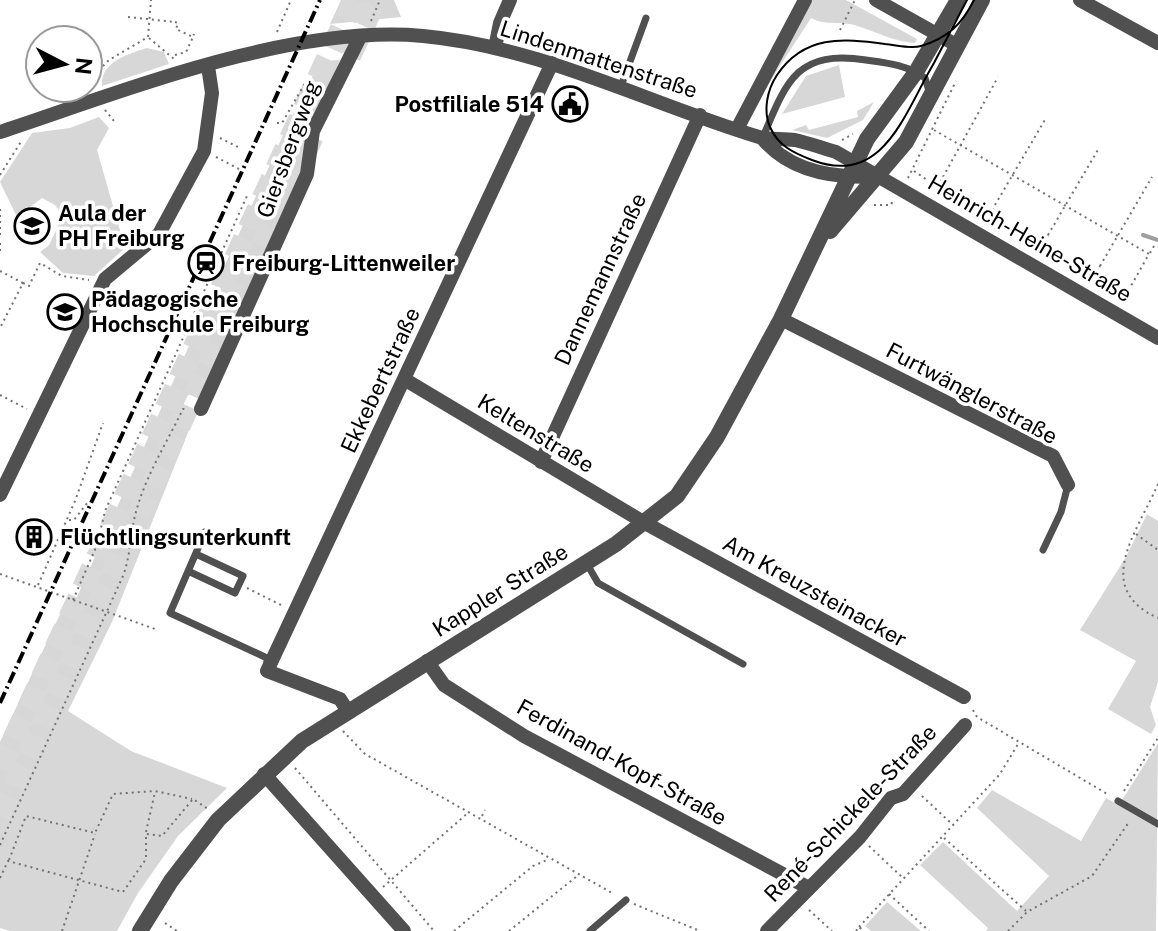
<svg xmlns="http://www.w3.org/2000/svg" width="1158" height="931" font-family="'Public Sans',sans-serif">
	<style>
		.green { fill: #d7d7d7 }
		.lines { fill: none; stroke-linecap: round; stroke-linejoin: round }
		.stream { stroke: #9e9e9e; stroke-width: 4 }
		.trunk-tunnel { stroke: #d9d9d9; stroke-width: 22; stroke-dasharray: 22 11; stroke-linecap: butt }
		.path { stroke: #727272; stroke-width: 2; stroke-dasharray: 2 4; stroke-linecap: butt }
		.service { stroke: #505050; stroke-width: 7 }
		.minor { stroke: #505050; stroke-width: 14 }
		.tertiary { stroke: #505050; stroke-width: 16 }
		.tram { stroke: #000; stroke-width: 2 }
		.rail { stroke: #000; stroke-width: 4; stroke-dasharray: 12 4 2 4; stroke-linecap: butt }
		.path-bridge { stroke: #727272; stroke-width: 2; stroke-dasharray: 2 4; stroke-linecap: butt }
		.labels { text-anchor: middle; stroke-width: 7; stroke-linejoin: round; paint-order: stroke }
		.street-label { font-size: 22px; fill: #000; stroke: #fff }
		.poi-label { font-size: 22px; font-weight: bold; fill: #000; stroke: #fff; text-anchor: start }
	</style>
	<rect width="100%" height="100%" fill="#fff"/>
	<path class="green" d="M341 0H394L401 17 330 24Z
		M811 0H846L917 39 915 43C894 42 875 31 854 25 838 21 826 26 811 18L765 89Z
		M147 48 164 52 169 64 102 86C100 62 128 54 147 48Z
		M340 60 309 130 302 174 203 395H188L177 418 191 425 112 622 68 711 131 751 227 788 178 836 138 893 117 931H10L0 928V742L62 610 77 597 288 124 318 66 322 61Z
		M839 65 845 97 782 114 806 76Z
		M874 102 863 120 827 138 792 130 806 125 809 130 858 117 857 111Z
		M99 117 109 128 97 150 125 248 94 276 63 273 40 252 49 245 63 216 55 205 42 198 17 217 0 182 32 133 70 128Z
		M1147 514 1158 521V682L1150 707 1156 725 1151 734 1108 709 1136 661 1080 630 1126 557Z
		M1158 743 1156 931H986L988 928 920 865 943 842 1017 911 1049 876 977 808 992 790 1081 841 1106 798 1119 805Z
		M887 902 921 931H871L865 926Z"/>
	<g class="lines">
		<path class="stream" d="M1143 235 1158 240"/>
		<path class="trunk-tunnel" d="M350 56 376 0
			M0 768 354 0
			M0 816 314 134"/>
		<path class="path" d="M371 21 380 0
			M175 22 178 23 176 29 193 37 194 34
			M840 30 855 0
			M277 32 291 0
			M149 38 174 59
			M175 55 186 52 193 37
			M95 85 92 77 109 60 148 37 151 0
			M105 110 114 121
			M277 123H282L308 78
			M934 130 1149 254 1123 300
			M220 138 240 148
			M842 140 853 134
			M216 157 239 169
			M914 171 939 188 944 198
			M0 175 22 140
			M908 178 956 81
			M938 187 943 177
			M874 205H891L893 200
			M0 209V237
			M987 221 995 205
			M0 251V239
			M1039 252 1048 235
			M1150 253 1154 246 1158 247
			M0 271 23 283 0 328
			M23 283 29 286 40 263 62 276 89 280
			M1091 283 1100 266
			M140 296 150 302
			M0 395 27 409
			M1158 484C1138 531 1091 588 1158 618
			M69 520H74L88 502
			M1136 534 1158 550
			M0 574 155 629
			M38 585 75 501 103 423
			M247 588 281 605
			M73 600 97 545 105 511 247 196
			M973 710 977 717 1109 795
			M343 731 365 754 614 894
			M295 768 434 931
			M1124 791 1158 738
			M922 796 953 825
			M482 816 485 810
			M146 832 155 792
			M944 838 1026 911
			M0 845 123 576C130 557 130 540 134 520 142 482 166 444 183 409H186
			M869 846 902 877
			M9 860 26 816 95 833 113 794 155 791 192 799
			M0 878 8 861 123 892 146 859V834L162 836 193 799 208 809
			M383 887 469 812
			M889 894 929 931
			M634 904 700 931
			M809 910 832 931
			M165 923 177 931
			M859 927 1000 774 1018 744
			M62 931 95 834
			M454 931 533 866 547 860
			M509 931 577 876
			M856 931 859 927 864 931
			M1008 931 1027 912 1092 876 1129 822"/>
		<path class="service" d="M621 86 646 18
			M763 137C787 79 798 50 866 60 888 63 907 65 925 78L929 91
			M205 532 170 613 267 658V665
			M1043 550 1061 512 1068 485
			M587 564 598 583 743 664
			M188 571 235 593 243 576 196 554
			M1118 801 1158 824
			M590 931 626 900"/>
		<path class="minor" d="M876 0 958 46
			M1080 0 1158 43
			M495 48 500 23 510 0
			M737 129 805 0
			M0 132C124 91 291 24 423 36 542 47 647 103 759 137 770 140 783 138 795 140 809 143 822 148 836 152L1158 338
			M762 138C791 173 837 179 880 176
			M781 319 1053 456 1068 485
			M404 379 645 523 964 697
			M201 409 307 174 313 131 360 37
			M541 462 700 115
			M0 495 105 279 159 234 204 151 212 93 208 66
			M427 661 444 685 524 736 807 887
			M347 710 340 699 267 671 552 63
			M264 774 404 931
			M767 931 860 837 891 798 903 794 965 725"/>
		<path class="tertiary" d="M830 231 906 142 982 0
			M140 931 171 881 218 820 302 741 616 544 677 496 717 437 781 319 867 139 916 72 958 0"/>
		<path class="tram" d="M967 0 935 61 934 63C905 111 884 188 812 160 794 153 778 146 770 127 763 111 767 90 777 75 804 35 842 38 885 44 897 45 910 49 921 46 948 38 962 24 974 0"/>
		<path class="rail" d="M0 703 320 0"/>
		<path class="path-bridge" d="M128 17 175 22
			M943 177 998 77
			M995 205 1046 118
			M1048 235 1099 148
			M1100 266 1152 177"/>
	</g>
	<defs>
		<symbol id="civic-ring" viewBox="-11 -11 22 22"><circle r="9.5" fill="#fff" stroke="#000" stroke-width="1.5"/><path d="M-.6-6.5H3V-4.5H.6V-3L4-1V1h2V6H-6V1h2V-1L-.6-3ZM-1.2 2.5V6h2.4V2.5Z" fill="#000"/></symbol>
		<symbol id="university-ring" viewBox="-11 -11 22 22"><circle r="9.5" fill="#fff" stroke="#000" stroke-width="1.5"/><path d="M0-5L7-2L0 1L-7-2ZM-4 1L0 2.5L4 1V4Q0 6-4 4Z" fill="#000"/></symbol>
		<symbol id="station-ring" viewBox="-11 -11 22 22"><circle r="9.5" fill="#fff" stroke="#000" stroke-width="1.5"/><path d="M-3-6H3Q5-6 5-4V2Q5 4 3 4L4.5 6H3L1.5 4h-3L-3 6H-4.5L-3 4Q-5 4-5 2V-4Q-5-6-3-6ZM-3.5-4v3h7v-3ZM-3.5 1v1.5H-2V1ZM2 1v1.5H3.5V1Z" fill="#000"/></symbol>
		<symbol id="building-ring" viewBox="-11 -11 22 22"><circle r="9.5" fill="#fff" stroke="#000" stroke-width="1.5"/><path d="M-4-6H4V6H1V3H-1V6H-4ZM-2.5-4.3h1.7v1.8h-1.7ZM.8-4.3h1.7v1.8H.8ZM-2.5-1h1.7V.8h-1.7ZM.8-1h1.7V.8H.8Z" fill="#000"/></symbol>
	</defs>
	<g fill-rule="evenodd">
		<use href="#civic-ring" x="550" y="84" width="40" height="40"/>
		<use href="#university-ring" x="12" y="206" width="40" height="40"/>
		<use href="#station-ring" x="186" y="243" width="40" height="40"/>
		<use href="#university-ring" x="45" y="292" width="40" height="40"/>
		<use href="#building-ring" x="14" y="517" width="40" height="40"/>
	</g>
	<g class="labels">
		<g class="street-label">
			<text transform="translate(599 59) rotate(18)" y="8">Lindenmattenstraße</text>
			<text transform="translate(288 149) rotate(-70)" y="8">Giersbergweg</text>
			<text transform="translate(1030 238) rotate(30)" y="8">Heinrich-Heine-Straße</text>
			<text transform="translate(600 279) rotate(-65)" y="8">Dannemannstraße</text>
			<text transform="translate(380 380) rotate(-65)" y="8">Ekkebertstraße</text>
			<text transform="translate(972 393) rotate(28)" y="8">Furtwänglerstraße</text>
			<text transform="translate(536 433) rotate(31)" y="8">Keltenstraße</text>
			<text transform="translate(500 590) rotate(-32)" y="8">Kappler Straße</text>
			<text transform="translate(815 591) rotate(29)" y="8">Am Kreuzsteinacker</text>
			<text transform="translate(622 762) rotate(29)" y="8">Ferdinand-Kopf-Straße</text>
			<text transform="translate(850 813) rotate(-46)" y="8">René-Schickele-Straße</text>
		</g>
		<g class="poi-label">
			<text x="544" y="112" text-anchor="end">Postfiliale 514</text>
			<text x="58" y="221">Aula der<tspan x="58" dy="25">PH Freiburg</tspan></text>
			<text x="232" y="271">Freiburg-Littenweiler</text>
			<text x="91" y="307">Pädagogische<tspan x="91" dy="25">Hochschule Freiburg</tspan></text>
			<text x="60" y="545">Flüchtlingsunterkunft</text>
		</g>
	</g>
	<g transform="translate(64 64) rotate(96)"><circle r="38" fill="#ffffff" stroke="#999999" stroke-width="2"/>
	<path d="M0-6L14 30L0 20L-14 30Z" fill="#000000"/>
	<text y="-12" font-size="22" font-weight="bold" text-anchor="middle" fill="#000000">N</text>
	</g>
</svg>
